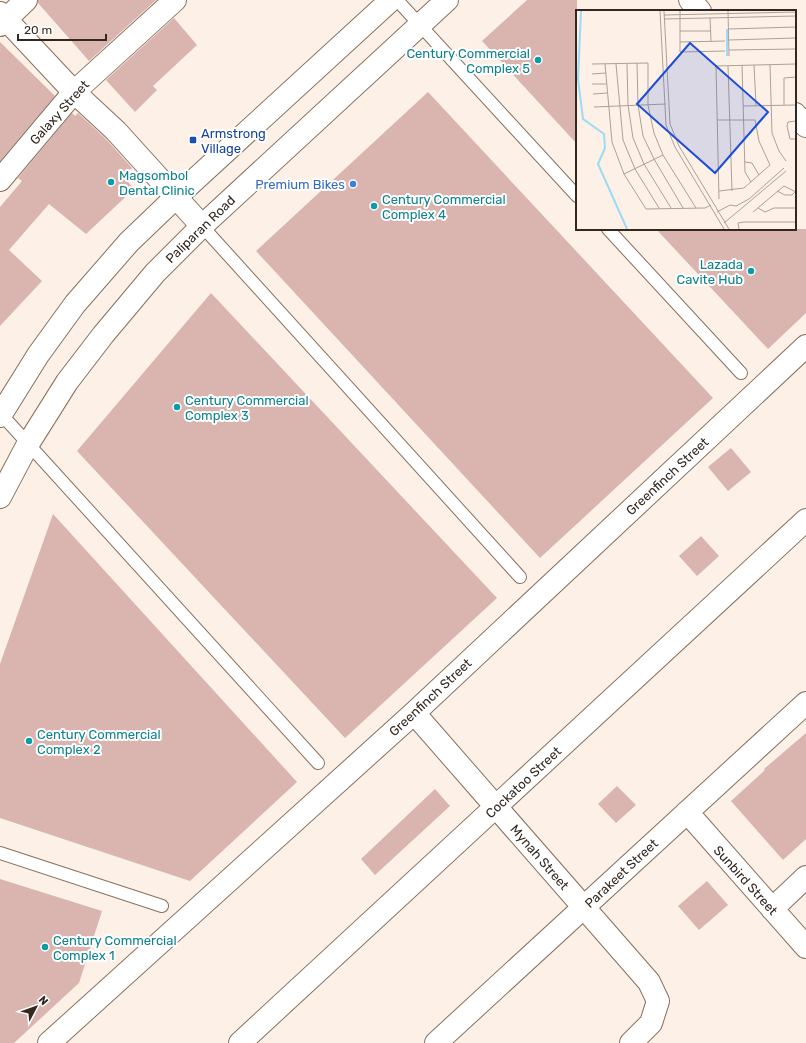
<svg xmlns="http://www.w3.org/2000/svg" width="806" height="1043" font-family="Rubik,sans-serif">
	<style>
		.building { fill: #dab5b0 }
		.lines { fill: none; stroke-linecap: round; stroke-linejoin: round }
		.service-casing { stroke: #89705c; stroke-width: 14 }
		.minor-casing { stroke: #89705c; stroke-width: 24 }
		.primary-casing { stroke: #89705c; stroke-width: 24 }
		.service { stroke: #fff; stroke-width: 12 }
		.minor { stroke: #fff; stroke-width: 22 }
		.primary { stroke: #fff; stroke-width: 22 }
		.culture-dot { fill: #0f9aa8; stroke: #fff; stroke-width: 1.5 }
		.transit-dot { fill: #1a4fb4; stroke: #fff; stroke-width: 1.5 }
		.shop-dot { fill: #3f7fe0; stroke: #fff; stroke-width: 1.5 }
		.labels { text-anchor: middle; stroke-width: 4; stroke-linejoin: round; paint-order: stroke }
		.culture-label { font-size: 13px; fill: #0d838f; stroke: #fff; text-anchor: start }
		.street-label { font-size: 13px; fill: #332820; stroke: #fff }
		.transit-label { font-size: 13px; fill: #164399; stroke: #fff; text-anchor: start }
		.shop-label { font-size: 13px; fill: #366cbe; stroke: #fff; text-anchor: end }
		.inset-river { fill: none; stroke: #9cdbf5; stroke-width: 2 }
		.inset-road { fill: none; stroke: #aca097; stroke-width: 1 }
		.view { fill: #1d4ed8; fill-opacity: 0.15; stroke: #1d4ed8; stroke-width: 2 }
		.inset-edge { fill: none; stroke: #332820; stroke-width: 2 }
	</style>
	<rect width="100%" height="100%" fill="#fcf0e7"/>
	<path class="building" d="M38 0H156L89 61 38 3Z
		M527 0H577V144L482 41Z
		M174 18 197 45 153 86 157 90 135 112 106 80Z
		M0 42 55 96 0 161Z
		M428 92 713 398 540 558 256 251Z
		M72 113 75 116 78 113 107 140 132 168 123 176 134 189 86 234 49 204 9 250 42 281 0 326V207L22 181 18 178Z
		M656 229H806V313L768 349Z
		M211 293 497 598 345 738 77 451Z
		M731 448 751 472 728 491 708 467Z
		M53 514 297 782 190 881 0 818V664Z
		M701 536 719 556 697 576 679 556Z
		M806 733V839L783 860 731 801 765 770 764 769Z
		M617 786 636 805 616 823 598 804Z
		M435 789 450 806 375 875 361 859Z
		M0 879 102 911 79 983 14 1043H0Z
		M707 881 728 905 699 930 678 906Z"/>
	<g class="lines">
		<defs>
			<path id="service" d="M397 0 577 196
				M202 226 520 577
				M608 229 741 373
				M1 414 318 763
				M0 853 162 906"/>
			<path id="minor" d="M690 0 700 11
				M0 13 74 92 116 131 202 226
				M0 25 26 0
				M795 114 806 126
				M0 180 74 92 175 0
				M414 713 649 982 658 1001 651 1023 631 1043
				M687 812 806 947
				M772 909 806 877
				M49 1043 414 713 806 346
				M240 1043 806 520
				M436 1043 806 703"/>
			<path id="primary" d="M0 416 38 355 75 304 129 242 176 197 391 0
				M0 497 28 444 67 382 103 335 155 273 202 226 447 0"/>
		</defs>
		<use href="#service" class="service-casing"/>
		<use href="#minor" class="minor-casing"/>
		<use href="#primary" class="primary-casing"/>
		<use href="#service" class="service"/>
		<use href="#minor" class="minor"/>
		<use href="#primary" class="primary"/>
	</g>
	<g class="culture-dot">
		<circle cx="538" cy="60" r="4"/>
		<circle cx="111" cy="182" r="4"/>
		<circle cx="374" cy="206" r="4"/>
		<circle cx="751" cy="271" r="4"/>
		<circle cx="177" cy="407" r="4"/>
		<circle cx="29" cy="741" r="4"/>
		<circle cx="45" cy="947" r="4"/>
	</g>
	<rect class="transit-dot" x="189" y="136" width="8" height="8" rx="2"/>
	<circle class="shop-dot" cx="353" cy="184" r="4"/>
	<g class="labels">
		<g class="culture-label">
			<text x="530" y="58" text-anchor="end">Century Commercial<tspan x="530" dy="15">Complex 5</tspan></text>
			<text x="119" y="180">Magsombol<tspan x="119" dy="15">Dental Clinic</tspan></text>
			<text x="382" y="204">Century Commercial<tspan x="382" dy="15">Complex 4</tspan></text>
			<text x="743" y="269" text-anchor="end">Lazada<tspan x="743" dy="15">Cavite Hub</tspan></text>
			<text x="185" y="405">Century Commercial<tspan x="185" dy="15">Complex 3</tspan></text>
			<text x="37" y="739">Century Commercial<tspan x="37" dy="15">Complex 2</tspan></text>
			<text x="53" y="945">Century Commercial<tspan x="53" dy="15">Complex 1</tspan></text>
		</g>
		<g class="street-label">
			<text transform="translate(59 112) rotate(-48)" y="5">Galaxy Street</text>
			<text transform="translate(200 229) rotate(-44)" y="5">Paliparan Road</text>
			<text transform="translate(667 476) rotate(-43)" y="5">Greenfinch Street</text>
			<text transform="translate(430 697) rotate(-43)" y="5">Greenfinch Street</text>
			<text transform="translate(523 782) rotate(-43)" y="5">Cockatoo Street</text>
			<text transform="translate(540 857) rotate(49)" y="5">Mynah Street</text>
			<text transform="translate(621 873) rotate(-43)" y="5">Parakeet Street</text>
			<text transform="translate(746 880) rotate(48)" y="5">Sunbird Street</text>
		</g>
		<g class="transit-label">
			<text x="201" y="138">Armstrong<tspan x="201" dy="15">Village</tspan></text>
		</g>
		<g class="shop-label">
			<text x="345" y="189">Premium Bikes</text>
		</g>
	</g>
	<g transform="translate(576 10)">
		<rect width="220" height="220" fill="#fcf0e7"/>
		<path class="inset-river" d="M5 1 2 69 7 109 28 124 29 138 22 154 51 219M151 46V19"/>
		<path class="inset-road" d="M84 1 90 115 99 137 148 219M88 1 94 114 103 136 153 219M104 1V42L149 41M152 1 153 46M88 5 220 2M134 8 135 31M88 9 220 6M152 19 220 17M104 21H135M153 30 220 28M104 32 149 31M153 40 220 39M61 53 62 95 67 126 78 149 107 198M16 54 72 53V95L78 123 87 145 120 198M29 54 36 132 48 164 70 199 129 198 135 195M40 54 47 130 59 159 83 198M51 54 52 95 57 128 68 154 95 198M166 55 169 162 175 172M178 55 180 95M194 55 196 123 203 141 210 151M152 56 156 181M16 64 30 63M16 74H30M17 84 31 83M208 95V68L220 67M167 96 220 95M18 97 90 94M142 110H179L183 131 194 155 168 178 143 181M220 111 212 112 211 116 214 129H220M169 152 176 153 183 165M48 164 87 145M201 181 209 185H216L219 182M143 189 140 56 220 54M182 198 189 202 198 198H220M141 202 154 195 160 196 173 189 208 158M177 202 208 176 220 182M148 213 210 161M163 219 162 213 168 212H220"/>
		<path class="view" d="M114 33 192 102 139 163 61 94Z"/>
		<rect width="220" height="220" class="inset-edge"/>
	</g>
	<g transform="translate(36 1007) rotate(49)" stroke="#ffffff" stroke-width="3" paint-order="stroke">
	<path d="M0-3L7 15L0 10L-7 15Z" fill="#332820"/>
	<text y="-6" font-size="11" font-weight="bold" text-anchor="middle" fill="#332820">N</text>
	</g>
	<path d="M18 34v6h88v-6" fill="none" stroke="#332820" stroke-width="2"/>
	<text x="24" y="34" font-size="12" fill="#332820" stroke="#ffffff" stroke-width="3" paint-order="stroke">20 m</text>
</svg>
